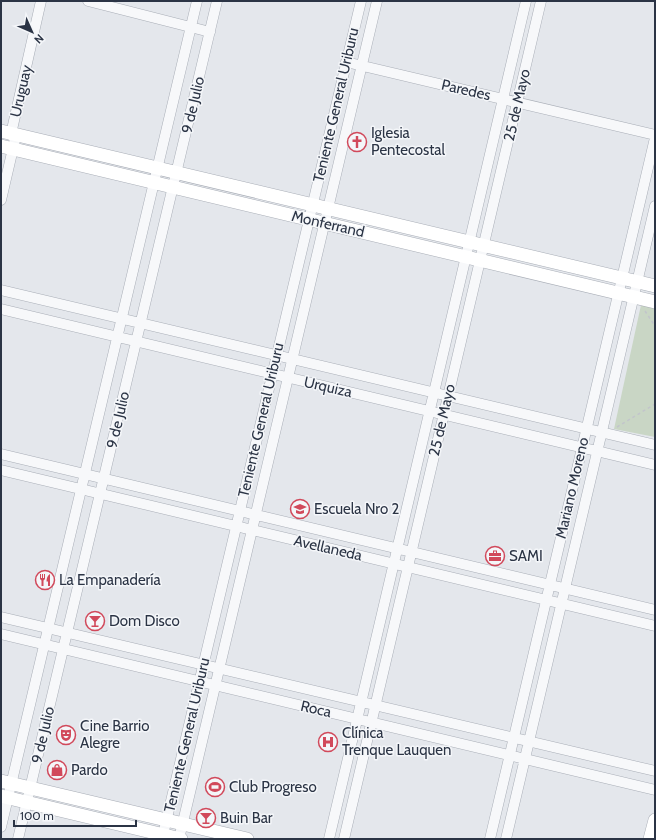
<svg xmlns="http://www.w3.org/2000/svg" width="656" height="840" font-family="Cabin,sans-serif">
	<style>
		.green { fill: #c9d6c5 }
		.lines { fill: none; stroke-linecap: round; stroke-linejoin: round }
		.street-casing { stroke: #a9aeb7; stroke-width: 11 }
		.secondary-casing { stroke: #a9aeb7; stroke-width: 14 }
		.path { stroke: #c2c5cb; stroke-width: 1.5; stroke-dasharray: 3 3; stroke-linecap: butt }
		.street { stroke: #f7f8fa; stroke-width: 10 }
		.secondary { stroke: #fff; stroke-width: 13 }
		.labels { text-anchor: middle; stroke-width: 3; stroke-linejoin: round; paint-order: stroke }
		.street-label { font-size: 15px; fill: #2b3445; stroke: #f4f6f9 }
		.poi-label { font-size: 15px; fill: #2b3445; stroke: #f4f6f9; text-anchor: start }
	</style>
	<rect width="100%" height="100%" fill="#e4e7ec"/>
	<path class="green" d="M641 305 655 308V437L614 429Z"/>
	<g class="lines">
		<defs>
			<path id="street" d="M88 1 210 32
				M346 62 655 135
				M1 200 15 140 11 134 41 1
				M1 290 655 445
				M1 309 655 465
				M1 454 655 610
				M1 470 655 626
				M1 617 655 771
				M1 634 655 790
				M1 827 197 1
				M18 839 217 1
				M162 839 361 1
				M179 839 377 1
				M329 839 526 1
				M344 839 541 1
				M490 839 655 138
				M506 839 655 206"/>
			<path id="secondary" d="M1 131 655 286
				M1 146 655 302
				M1 781 247 839
				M1 796 181 839
				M650 839 655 820"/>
		</defs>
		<use href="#street" class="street-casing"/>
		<use href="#secondary" class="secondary-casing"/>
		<path class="path" d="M645 311 655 326
			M617 427 655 404"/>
		<use href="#street" class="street"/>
		<use href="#secondary" class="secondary"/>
	</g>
	<defs>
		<symbol id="church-ring" viewBox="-11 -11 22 22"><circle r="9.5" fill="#f4f6f9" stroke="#d1495b" stroke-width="1.5"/><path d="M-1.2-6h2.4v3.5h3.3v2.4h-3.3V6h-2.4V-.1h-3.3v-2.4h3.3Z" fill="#d1495b"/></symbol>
		<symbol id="school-ring" viewBox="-11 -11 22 22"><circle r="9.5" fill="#f4f6f9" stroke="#d1495b" stroke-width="1.5"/><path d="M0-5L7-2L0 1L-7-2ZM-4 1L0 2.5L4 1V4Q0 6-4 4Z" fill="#d1495b"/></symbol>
		<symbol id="office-ring" viewBox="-11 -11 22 22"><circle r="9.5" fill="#f4f6f9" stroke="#d1495b" stroke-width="1.5"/><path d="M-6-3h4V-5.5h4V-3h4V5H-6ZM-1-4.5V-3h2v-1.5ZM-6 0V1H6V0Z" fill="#d1495b"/></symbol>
		<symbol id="restaurant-ring" viewBox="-11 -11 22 22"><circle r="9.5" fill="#f4f6f9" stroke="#d1495b" stroke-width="1.5"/><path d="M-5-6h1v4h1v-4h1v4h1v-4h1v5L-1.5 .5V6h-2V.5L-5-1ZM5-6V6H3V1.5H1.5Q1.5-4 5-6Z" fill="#d1495b"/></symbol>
		<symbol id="bar-ring" viewBox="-11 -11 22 22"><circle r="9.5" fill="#f4f6f9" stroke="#d1495b" stroke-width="1.5"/><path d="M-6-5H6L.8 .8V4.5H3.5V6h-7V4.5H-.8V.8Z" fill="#d1495b"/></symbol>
		<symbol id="theatre-ring" viewBox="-11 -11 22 22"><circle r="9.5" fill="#f4f6f9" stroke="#d1495b" stroke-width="1.5"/><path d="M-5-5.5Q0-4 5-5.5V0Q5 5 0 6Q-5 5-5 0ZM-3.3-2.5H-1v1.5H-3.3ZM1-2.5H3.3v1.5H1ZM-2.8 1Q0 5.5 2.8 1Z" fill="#d1495b"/></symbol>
		<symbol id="hospital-ring" viewBox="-11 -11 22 22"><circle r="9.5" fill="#f4f6f9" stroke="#d1495b" stroke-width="1.5"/><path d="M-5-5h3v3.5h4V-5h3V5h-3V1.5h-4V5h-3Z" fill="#d1495b"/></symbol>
		<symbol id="shop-ring" viewBox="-11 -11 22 22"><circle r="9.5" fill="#f4f6f9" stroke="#d1495b" stroke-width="1.5"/><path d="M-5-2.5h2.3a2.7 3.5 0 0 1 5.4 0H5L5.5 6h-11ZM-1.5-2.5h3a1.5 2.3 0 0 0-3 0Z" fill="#d1495b"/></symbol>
		<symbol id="stadium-ring" viewBox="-11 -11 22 22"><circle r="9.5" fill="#f4f6f9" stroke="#d1495b" stroke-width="1.5"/><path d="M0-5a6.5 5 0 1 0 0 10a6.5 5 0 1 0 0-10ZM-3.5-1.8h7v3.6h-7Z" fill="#d1495b"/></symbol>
	</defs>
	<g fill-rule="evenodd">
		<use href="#church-ring" x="346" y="131" width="22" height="22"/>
		<use href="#school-ring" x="289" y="498" width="22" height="22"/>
		<use href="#office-ring" x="484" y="545" width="22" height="22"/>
		<use href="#restaurant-ring" x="34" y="569" width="22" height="22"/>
		<use href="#bar-ring" x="84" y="610" width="22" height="22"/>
		<use href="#theatre-ring" x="55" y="724" width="22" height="22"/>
		<use href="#hospital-ring" x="317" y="731" width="22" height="22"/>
		<use href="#shop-ring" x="46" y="759" width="22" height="22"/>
		<use href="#stadium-ring" x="204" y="776" width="22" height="22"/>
		<use href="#bar-ring" x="195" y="807" width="22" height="22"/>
	</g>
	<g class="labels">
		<g class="street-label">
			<text transform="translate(466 90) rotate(13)" y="5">Paredes</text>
			<text transform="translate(21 91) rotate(-77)" y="5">Uruguay</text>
			<text transform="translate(193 105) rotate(-77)" y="5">9 de Julio</text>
			<text transform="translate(336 105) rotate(-77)" y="5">Teniente General Uriburu</text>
			<text transform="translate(517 105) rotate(-77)" y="5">25 de Mayo</text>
			<text transform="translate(328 224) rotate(13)" y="5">Monferrand</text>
			<text transform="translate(328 387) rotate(13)" y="5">Urquiza</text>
			<text transform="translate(118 420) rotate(-77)" y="5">9 de Julio</text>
			<text transform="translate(261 420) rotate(-77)" y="5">Teniente General Uriburu</text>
			<text transform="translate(442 420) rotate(-77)" y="5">25 de Mayo</text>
			<text transform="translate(572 488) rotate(-77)" y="5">Mariano Moreno</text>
			<text transform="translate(328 548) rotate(13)" y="5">Avellaneda</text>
			<text transform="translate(316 709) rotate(13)" y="5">Roca</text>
			<text transform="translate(43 735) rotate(-77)" y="5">9 de Julio</text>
			<text transform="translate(187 735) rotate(-77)" y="5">Teniente General Uriburu</text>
		</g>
		<g class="poi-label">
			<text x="371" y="138">Iglesia<tspan x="371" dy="17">Pentecostal</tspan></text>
			<text x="314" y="514">Escuela Nro 2</text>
			<text x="509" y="561">SAMI</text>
			<text x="59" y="585">La Empanadería</text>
			<text x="109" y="626">Dom Disco</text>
			<text x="80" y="731">Cine Barrio<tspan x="80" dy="17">Alegre</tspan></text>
			<text x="342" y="738">Clínica<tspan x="342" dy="17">Trenque Lauquen</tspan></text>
			<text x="71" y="775">Pardo</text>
			<text x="229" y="792">Club Progreso</text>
			<text x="220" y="823">Buin Bar</text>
		</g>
	</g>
	<rect width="656" height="840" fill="none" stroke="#2b3445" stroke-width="4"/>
	<g transform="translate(32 32) rotate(135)" stroke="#f4f6f9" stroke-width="3" paint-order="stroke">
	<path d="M0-3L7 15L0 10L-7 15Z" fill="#2b3445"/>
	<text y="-6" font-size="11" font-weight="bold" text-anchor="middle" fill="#2b3445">N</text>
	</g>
	<path d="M14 820v6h122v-6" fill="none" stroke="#2b3445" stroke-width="2"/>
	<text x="20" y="820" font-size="12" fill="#2b3445" stroke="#f4f6f9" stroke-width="3" paint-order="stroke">100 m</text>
</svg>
